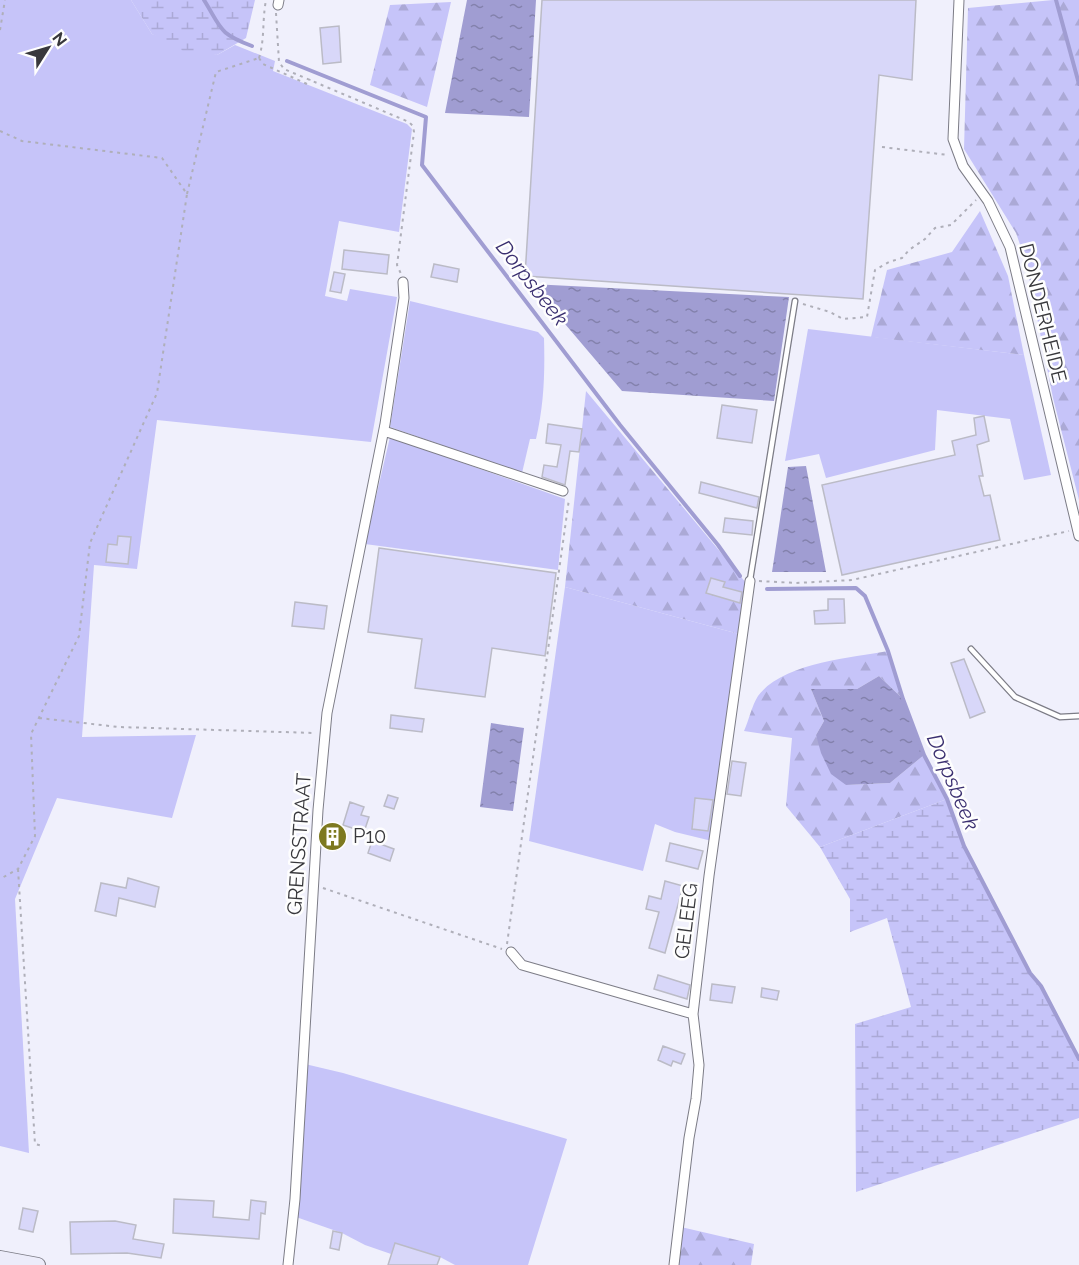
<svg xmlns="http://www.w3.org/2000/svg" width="1079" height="1265" font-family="Raleway,sans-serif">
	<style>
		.green { fill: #c6c4f9 }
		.forest { fill: url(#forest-firs) }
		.wetland { fill: url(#wetland-marsh) }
		.water { fill: url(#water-ripples) }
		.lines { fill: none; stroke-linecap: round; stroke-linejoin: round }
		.stream { stroke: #a09dd2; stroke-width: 4 }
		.building { fill: #d8d7f9; stroke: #bbbbc6; stroke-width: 1.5 }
		.lane-casing { stroke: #7c7c86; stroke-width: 7 }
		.street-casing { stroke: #7c7c86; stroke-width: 11 }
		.secondary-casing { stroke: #7c7c86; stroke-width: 16 }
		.path { stroke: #afafb9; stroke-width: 2; stroke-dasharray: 3 4.5; stroke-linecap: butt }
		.lane { stroke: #fff; stroke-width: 4.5 }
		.street { stroke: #fff; stroke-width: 9 }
		.secondary { stroke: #ececfa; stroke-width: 14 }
		.labels { text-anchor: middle; stroke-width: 5; stroke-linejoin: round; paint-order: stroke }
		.street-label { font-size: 20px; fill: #38383c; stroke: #fefefe }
		.poi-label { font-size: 20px; fill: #38383c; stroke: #fefefe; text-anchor: start }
		.water-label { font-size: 21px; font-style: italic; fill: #3a2f70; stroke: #fefefe }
	</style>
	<defs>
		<pattern id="forest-firs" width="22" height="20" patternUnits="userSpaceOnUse" patternTransform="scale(1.5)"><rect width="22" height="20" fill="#c6c4f9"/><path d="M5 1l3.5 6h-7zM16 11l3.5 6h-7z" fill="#aba9d6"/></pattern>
		<pattern id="wetland-marsh" width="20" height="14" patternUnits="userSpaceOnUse" patternTransform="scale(1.5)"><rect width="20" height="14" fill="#c6c4f9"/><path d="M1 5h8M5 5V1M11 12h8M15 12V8" fill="none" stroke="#aba9d6"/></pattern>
		<pattern id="water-ripples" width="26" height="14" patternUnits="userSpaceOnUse" patternTransform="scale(1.5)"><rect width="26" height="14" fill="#a09dd2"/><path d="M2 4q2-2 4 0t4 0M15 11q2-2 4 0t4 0" fill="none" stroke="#8381ac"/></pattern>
	</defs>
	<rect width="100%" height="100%" fill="#f0f0fc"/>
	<path class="green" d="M0 0H131L152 34 217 55 235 45 275 61 273 71 407 124 412 129 399 232 339 221 325 296 347 301 350 289 397 297 371 442 157 420 137 569 94 565 82 737 196 735 172 818 57 798 15 899 29 1153 0 1146Z
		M410 301 530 330 538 332 544 338C545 373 544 405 536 439H530L522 473 390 427Z
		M808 329 1024 355 1051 475 1024 480 1010 419 937 410 935 450 826 478 819 454 785 461Z
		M390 437 565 499 558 570 365 544Z
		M565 587 739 634 712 841 675 832 655 824 643 871 529 841Z
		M305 1064 343 1073 567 1139 528 1265H455L440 1257 395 1243 391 1254 365 1245 342 1233 296 1217Z"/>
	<path class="forest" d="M1053 0H1079V500L1053 398 1026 262 1016 233 964 149 968 8Z
		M451 2 427 107 370 85 390 5Z
		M980 211 1008 276 1024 355 871 337 887 270 952 252Z
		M586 391 747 584 739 634 565 587Z
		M888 651 903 699 879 676 857 689H811L824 721 816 735 846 785 890 783 924 755 947 799 820 847 786 806 792 738 744 731C749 720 752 705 758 696 782 663 850 658 888 651Z
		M681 1227 754 1244 751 1265H677Z"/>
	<path class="wetland" d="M131 0H255L246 38 217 55 183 51 152 34Z
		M947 799 964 847 1030 973 1041 986 1079 1059V1118L856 1192 855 1024 911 1007 887 918 850 932V899L820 847Z"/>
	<path class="water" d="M467 0H536L529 117 445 113Z
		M531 284 789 297 774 401 622 391Z
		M806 466 826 572H772L788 467Z
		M879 676 903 699 924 755 890 783 846 785 831 774 821 753 816 735 824 721 811 689H857Z
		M491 723 524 728 513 811 480 807Z"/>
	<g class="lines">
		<path class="stream" d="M204 0C222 29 218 33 252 46
			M1056 0 1079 84
			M287 61 426 117 422 165 620 425 718 545 740 576
			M767 589 856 588 865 596 888 651 903 699 924 755 947 799 964 846 1030 973 1041 986 1079 1059"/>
	</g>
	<path class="building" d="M542 0H916L912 80 879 75 863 299 525 276Z
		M339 26 341 62 323 64 320 28Z
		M344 250 389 255 387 274 342 269Z
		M434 264 459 269 457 282 431 277Z
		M334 272 345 274 341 293 330 291Z
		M722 405 757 410 752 443 717 438Z
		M984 416 989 441 977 445 983 476H979L984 496 990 495 1000 540 842 575 822 485 955 455 952 441 976 435 974 418Z
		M548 424 582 429 579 452 570 451 565 485 542 477 544 465 557 467 561 445 546 443Z
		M701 482 759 497 757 508 699 493Z
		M725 518 753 521 752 535 723 532Z
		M118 536 131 537 128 564 106 562 108 544 117 545Z
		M379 548 556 573 545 656 492 648 485 697 415 688 422 639 368 632Z
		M711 578 725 582 723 587 742 592 740 603 706 593Z
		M828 599H844L845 623 815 624 814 611 828 610Z
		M295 602 327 606 324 629 292 626Z
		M964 659 985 712 970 718 951 663Z
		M391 715 424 719 422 732 390 728Z
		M732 761 746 763 741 796 727 794Z
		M388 795 398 798 394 809 384 806Z
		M695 798 713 800 708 831 692 829Z
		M350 802 364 807 361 815 369 817 364 832 343 825Z
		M329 830 339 832 329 846 325 837Z
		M372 841 394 849 390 861 368 853Z
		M670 843 703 851 698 869 666 861Z
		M128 878 159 887 155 907 119 898 116 916 95 911 101 883 126 888Z
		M665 881 683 886 665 953 649 948 659 912 646 909 649 896 661 899Z
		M658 975 690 985 687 999 654 989Z
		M712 984 735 987 732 1003 710 1000Z
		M762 988 779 991 777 1000 761 997Z
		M663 1046 685 1054 681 1064 673 1061 671 1066 658 1060Z
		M174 1199 214 1201 213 1217 249 1220 251 1200 266 1202 265 1214 261 1213 259 1239 173 1233Z
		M23 1208 38 1211 33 1232 19 1229Z
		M115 1221 136 1225 133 1239 164 1244 161 1258 127 1253 71 1254 70 1222Z
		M333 1231 342 1233 339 1250 330 1248Z
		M395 1243 440 1257 437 1265H388Z"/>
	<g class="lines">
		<defs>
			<path id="lane" d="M750 580 795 301
				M971 649 1015 697 1060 717 1079 716"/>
			<path id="street" d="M959 0 953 139 963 166 988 201 1010 247 1079 536
				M278 5 279 0
				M384 431 563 491
				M511 952 522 965 693 1014
				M288 1265 295 1199 318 810 327 713 385 424 404 298 403 282
				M674 1265 689 1138 696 1099 699 1065 693 1014 709 876 750 581"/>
			<path id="secondary" d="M0 1258 38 1265"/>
		</defs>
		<use href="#lane" class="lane-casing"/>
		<use href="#street" class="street-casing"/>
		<use href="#secondary" class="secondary-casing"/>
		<path class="path" d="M276 13 279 62 284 69 409 122 413 126 414 132 397 265 401 274
			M0 30 5 0
			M259 58 263 64 307 84 310 79
			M259 58C265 38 262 21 266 0
			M0 131 22 141 162 158 187 194 157 393 90 543 79 636 31 734 35 836 18 869 0 879
			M882 147 948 155
			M187 194 216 72 259 58
			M803 304 830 312 843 319 867 317 875 270 889 262 902 258 909 250 925 239 935 228 951 225 976 200
			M759 581 796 583 852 580 1069 531
			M39 718 119 727 315 733
			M18 869 35 1144 43 1146
			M323 888 502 949
			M507 944 569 499"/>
		<use href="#lane" class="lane"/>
		<use href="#street" class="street"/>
		<use href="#secondary" class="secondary"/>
	</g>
	<defs>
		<symbol id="building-disc" viewBox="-11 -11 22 22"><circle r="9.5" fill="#7d7920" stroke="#fefefe"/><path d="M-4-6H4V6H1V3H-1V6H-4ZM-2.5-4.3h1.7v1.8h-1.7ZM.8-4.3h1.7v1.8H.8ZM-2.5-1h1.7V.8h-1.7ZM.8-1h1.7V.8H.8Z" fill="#fff"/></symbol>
	</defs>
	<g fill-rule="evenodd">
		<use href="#building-disc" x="316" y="820" width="33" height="33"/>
	</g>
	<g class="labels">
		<g class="street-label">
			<text transform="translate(1043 313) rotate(76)" y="7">DONDERHEIDE</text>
			<text transform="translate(299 844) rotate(-86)" y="7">GRENSSTRAAT</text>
			<text transform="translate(686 921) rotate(-83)" y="7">GELEEG</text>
		</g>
		<g class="poi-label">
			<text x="353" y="843">P10</text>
		</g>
		<g class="water-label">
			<text transform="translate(532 283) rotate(52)" y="7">Dorpsbeek</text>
			<text transform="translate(953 782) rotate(67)" y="7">Dorpsbeek</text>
		</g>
	</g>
	<g transform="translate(48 48) rotate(53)" stroke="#fefefe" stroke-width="4.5" paint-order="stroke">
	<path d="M0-4.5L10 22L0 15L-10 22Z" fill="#38383c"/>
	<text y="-9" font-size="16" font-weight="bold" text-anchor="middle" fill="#38383c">N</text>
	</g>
</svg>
